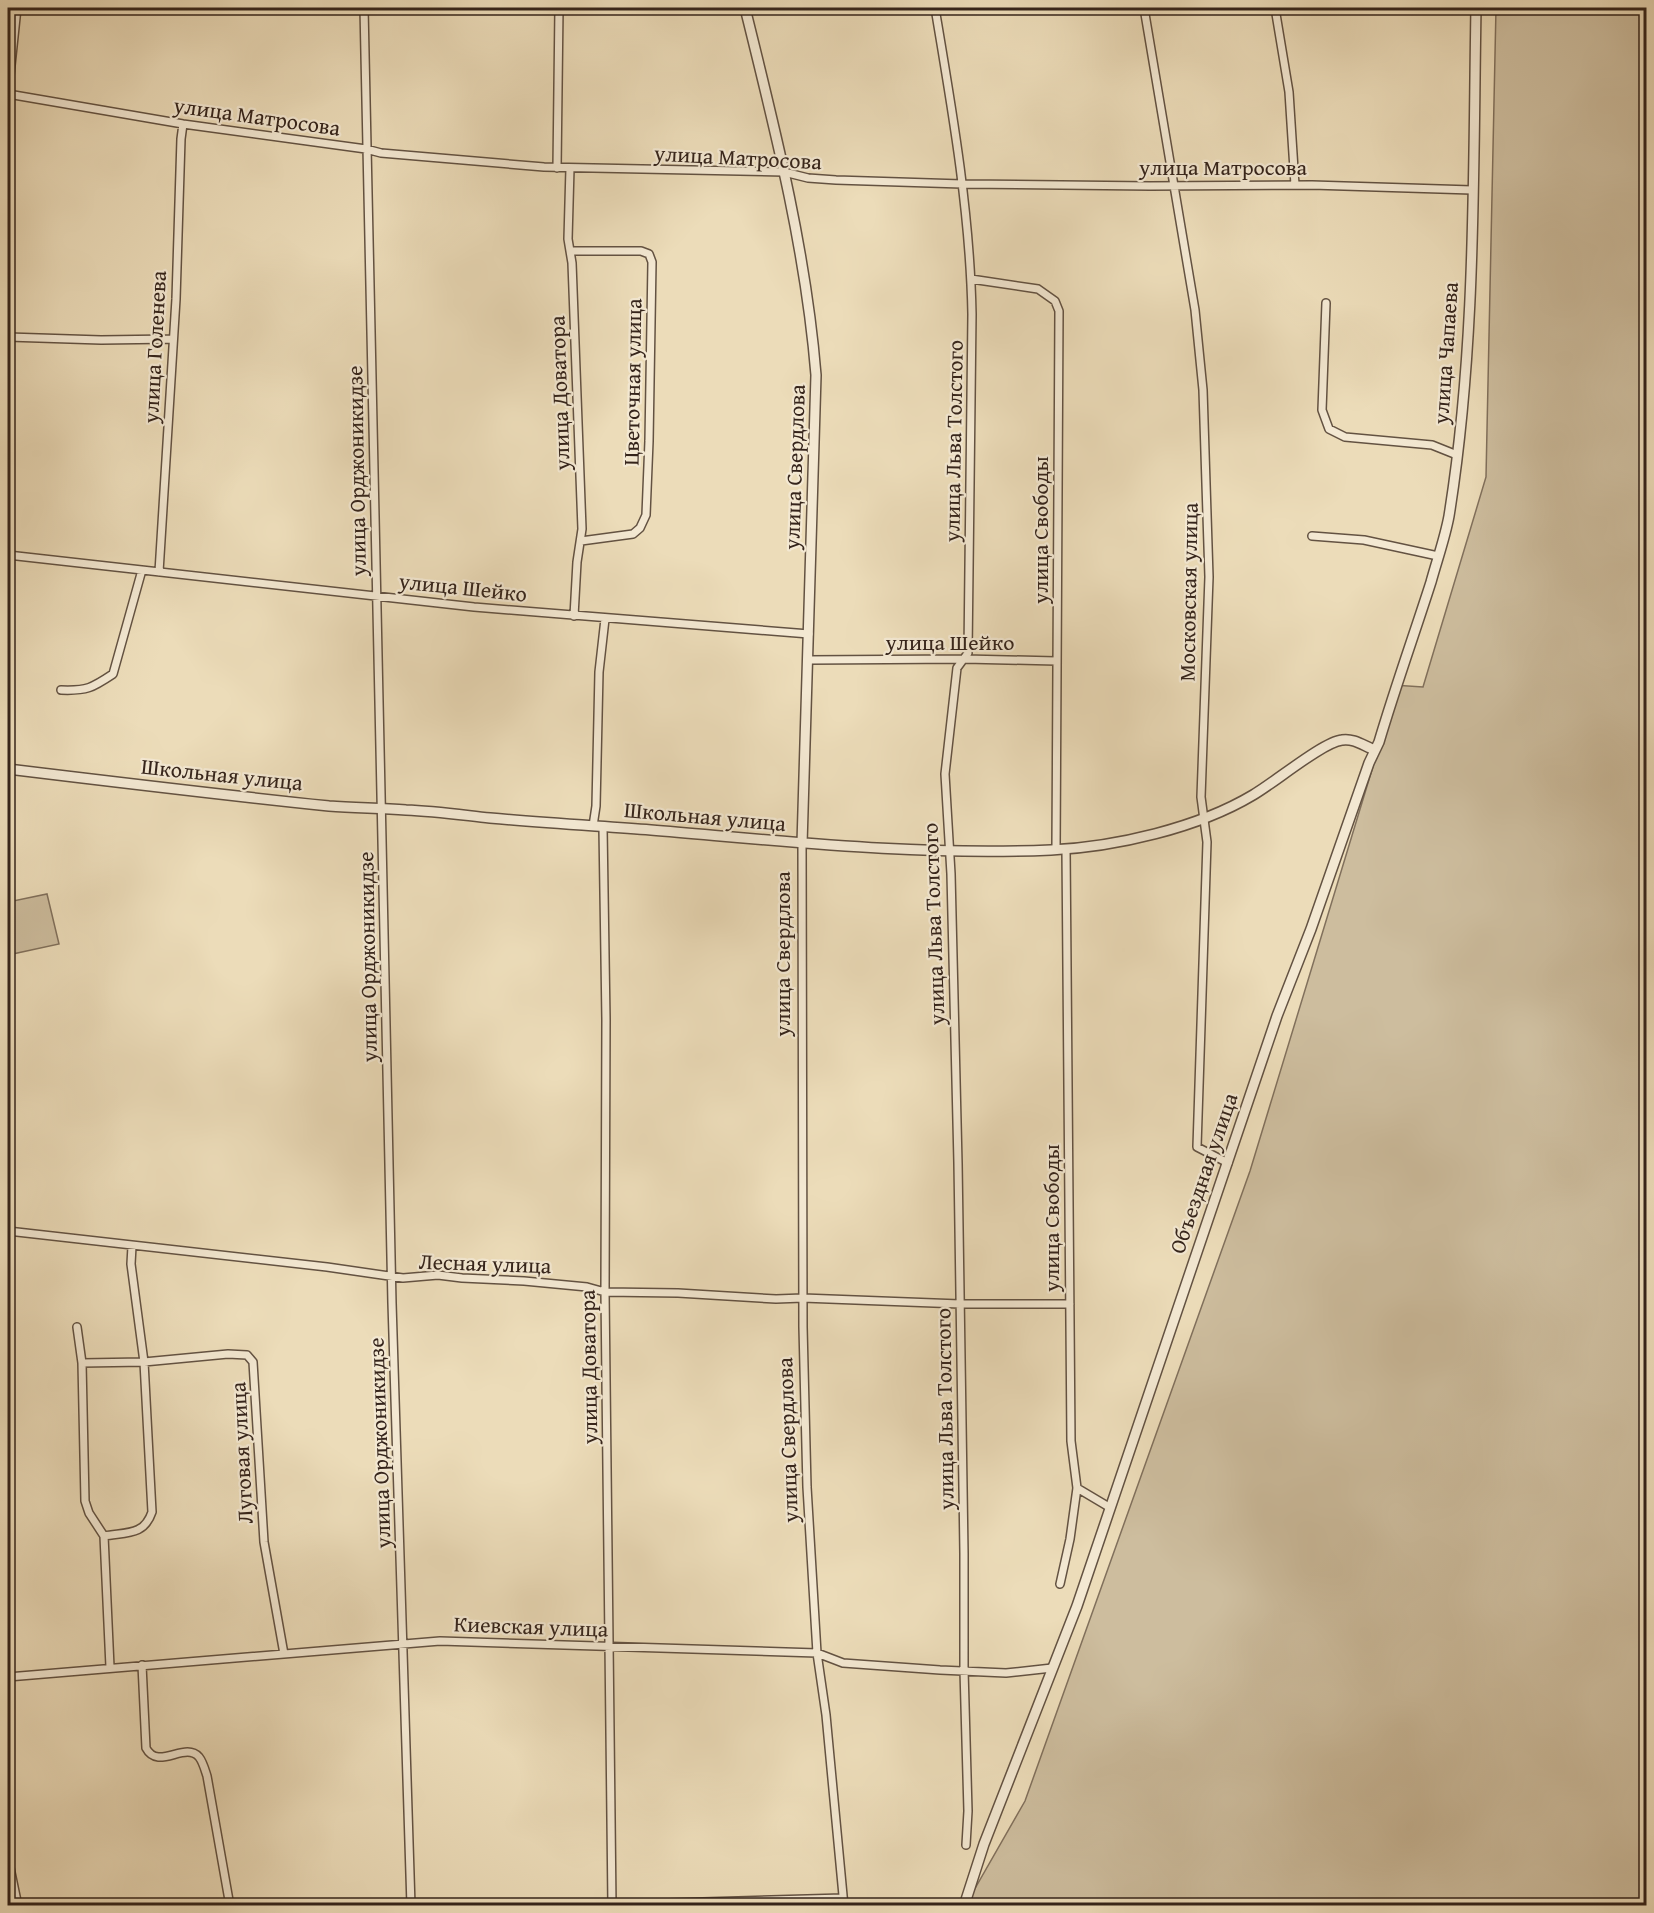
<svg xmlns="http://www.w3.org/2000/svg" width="1654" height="1913" font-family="'Gentium Book Plus',serif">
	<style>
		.green { fill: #cdbd9e; stroke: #81705c; stroke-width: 1.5 }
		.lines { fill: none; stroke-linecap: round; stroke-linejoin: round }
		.minor-casing { stroke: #635242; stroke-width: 10 }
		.tertiary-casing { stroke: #635242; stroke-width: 12 }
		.minor { stroke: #f3e8d2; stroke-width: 7 }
		.tertiary { stroke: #f3e8d2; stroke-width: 9 }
		.labels { text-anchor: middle; stroke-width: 4.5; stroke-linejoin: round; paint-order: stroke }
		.street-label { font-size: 22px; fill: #35241b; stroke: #f3e8d2 }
	</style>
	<rect width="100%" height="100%" fill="#ecdcb9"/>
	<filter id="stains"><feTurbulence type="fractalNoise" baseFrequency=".00333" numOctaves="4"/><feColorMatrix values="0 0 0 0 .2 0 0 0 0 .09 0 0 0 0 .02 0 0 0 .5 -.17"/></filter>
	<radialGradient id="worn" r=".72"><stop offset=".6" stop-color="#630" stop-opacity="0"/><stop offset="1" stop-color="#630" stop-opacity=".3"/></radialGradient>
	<path class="green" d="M1496 8H1646V1905L965 1906 1025 1801 1250 1171 1378 750 1393 685 1423 687 1486 477Z
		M47 894 59 944 8 955V902Z"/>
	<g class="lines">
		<defs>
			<path id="minor" d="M364 8 392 1303 411 1906
				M935 8C952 109 970 211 972 314L968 653 957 668 945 774 951 874 958 1163 964 1553V1670L968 1811 966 1845
				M1144 8 1195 310 1203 390 1209 577 1201 797 1207 842 1197 1147 1228 1163
				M1275 8 1289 92 1295 185
				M8 94 183 124 366 149 381 153 544 167 784 172 808 178 836 180 962 184 1150 186 1312 185 1472 190
				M8 94 17 8
				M557 168 559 8
				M570 168 568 239 572 263 582 529 577 562 574 616
				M570 251H641L649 254 652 262 649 441 646 515 640 528 633 534 581 541
				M971 279 1038 289 1055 301 1059 311 1056 850
				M1326 303 1322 410 1329 429 1345 437 1432 445 1457 455
				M8 337 101 340 173 339
				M1312 536 1364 540 1438 556
				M8 555 474 607 809 634
				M159 572 176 299 181 139 183 124
				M808 660 965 659 1056 661
				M61 690C87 691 92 688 113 674L142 570
				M593 826 596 806 599 672 605 619
				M603 828 606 1020 605 1292 612 1906
				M802 844 803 1327 807 1487 817 1653 826 1715 844 1906
				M8 1231 327 1267 403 1278 438 1275 462 1278 524 1281 587 1287 605 1292 678 1293 776 1299 803 1298 960 1304H1070
				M77 1327 82 1363 85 1501 89 1513 104 1536
				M82 1363 144 1362 228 1354 247 1355 253 1362 264 1542 284 1654
				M1077 1488 1109 1507
				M1060 1584 1070 1539 1077 1488 1071 1441 1066 849
				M142 1665 146 1748C158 1771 185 1741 199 1757 203 1762 205 1770 207 1776L230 1906
				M110 1667 104 1536C126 1532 144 1536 152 1512L144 1362 131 1264 132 1246
				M8 1677 440 1641 817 1653 843 1663 940 1670 1006 1673 1052 1668
				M8 1858 18 1906
				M563 1906 843 1898"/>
			<path id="tertiary" d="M745 8C775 129 806 251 816 375L802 844
				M8 769C115 782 222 795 329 806 355 808 380 808 406 810 434 811 462 815 490 818 544 823 598 826 651 830 784 841 917 856 1051 850 1115 847 1198 828 1253 795 1274 783 1323 742 1342 740 1354 738 1364 746 1375 750
				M964 1906 984 1844 1077 1606 1277 1016 1311 929 1369 763 1379 742C1395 688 1414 635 1431 582 1437 560 1445 538 1449 516 1476 348 1473 177 1476 8"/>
		</defs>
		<use href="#minor" class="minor-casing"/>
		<use href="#tertiary" class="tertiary-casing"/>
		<use href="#minor" class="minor"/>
		<use href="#tertiary" class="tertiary"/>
	</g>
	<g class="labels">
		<g class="street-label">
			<text transform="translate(257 116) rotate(8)" y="8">улица Матросова</text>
			<text transform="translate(738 157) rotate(3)" y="8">улица Матросова</text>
			<text x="1223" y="175">улица Матросова</text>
			<text transform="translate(154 347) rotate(-87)" y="8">улица Голенева</text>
			<text transform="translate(1445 353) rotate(-86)" y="8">улица Чапаева</text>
			<text transform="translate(632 382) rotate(-89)" y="8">Цветочная улица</text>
			<text transform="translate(559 393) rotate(-92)" y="8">улица Доватора</text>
			<text transform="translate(953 441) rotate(-89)" y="8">улица Льва Толстого</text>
			<text transform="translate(794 467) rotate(-88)" y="8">улица Свердлова</text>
			<text transform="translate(356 471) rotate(-91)" y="8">улица Орджоникидзе</text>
			<text transform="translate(1040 530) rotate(-90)" y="8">улица Свободы</text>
			<text transform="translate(463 587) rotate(6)" y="8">улица Шейко</text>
			<text transform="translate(1188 592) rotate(-89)" y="8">Московская улица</text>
			<text x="950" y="650">улица Шейко</text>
			<text transform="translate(222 774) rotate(6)" y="8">Школьная улица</text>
			<text transform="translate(705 816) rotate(5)" y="8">Школьная улица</text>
			<text transform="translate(933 924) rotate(-92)" y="8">улица Льва Толстого</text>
			<text transform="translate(782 954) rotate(-90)" y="8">улица Свердлова</text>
			<text transform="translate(367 957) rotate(-91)" y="8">улица Орджоникидзе</text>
			<text transform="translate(1203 1173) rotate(-71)" y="8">Объездная улица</text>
			<text transform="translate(1051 1218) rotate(-90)" y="8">улица Свободы</text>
			<text transform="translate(485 1263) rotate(2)" y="8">Лесная улица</text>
			<text transform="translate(588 1367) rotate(-91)" y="8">улица Доватора</text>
			<text transform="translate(944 1409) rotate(-91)" y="8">улица Льва Толстого</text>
			<text transform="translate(787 1440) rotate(-92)" y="8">улица Свердлова</text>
			<text transform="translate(379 1443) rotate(-92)" y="8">улица Орджоникидзе</text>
			<text transform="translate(241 1453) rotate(-93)" y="8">Луговая улица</text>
			<text transform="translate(531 1626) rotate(2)" y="8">Киевская улица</text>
		</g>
	</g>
	<rect width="1654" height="1913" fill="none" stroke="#ecdcb9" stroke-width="30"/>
	<rect x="9" y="9" width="1636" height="1895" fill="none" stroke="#35241b" stroke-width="3"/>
	<rect x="15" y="15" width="1624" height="1883" fill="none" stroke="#35241b" stroke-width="1.5"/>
	<rect width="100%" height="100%" filter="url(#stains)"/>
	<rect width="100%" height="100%" fill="url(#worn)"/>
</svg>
